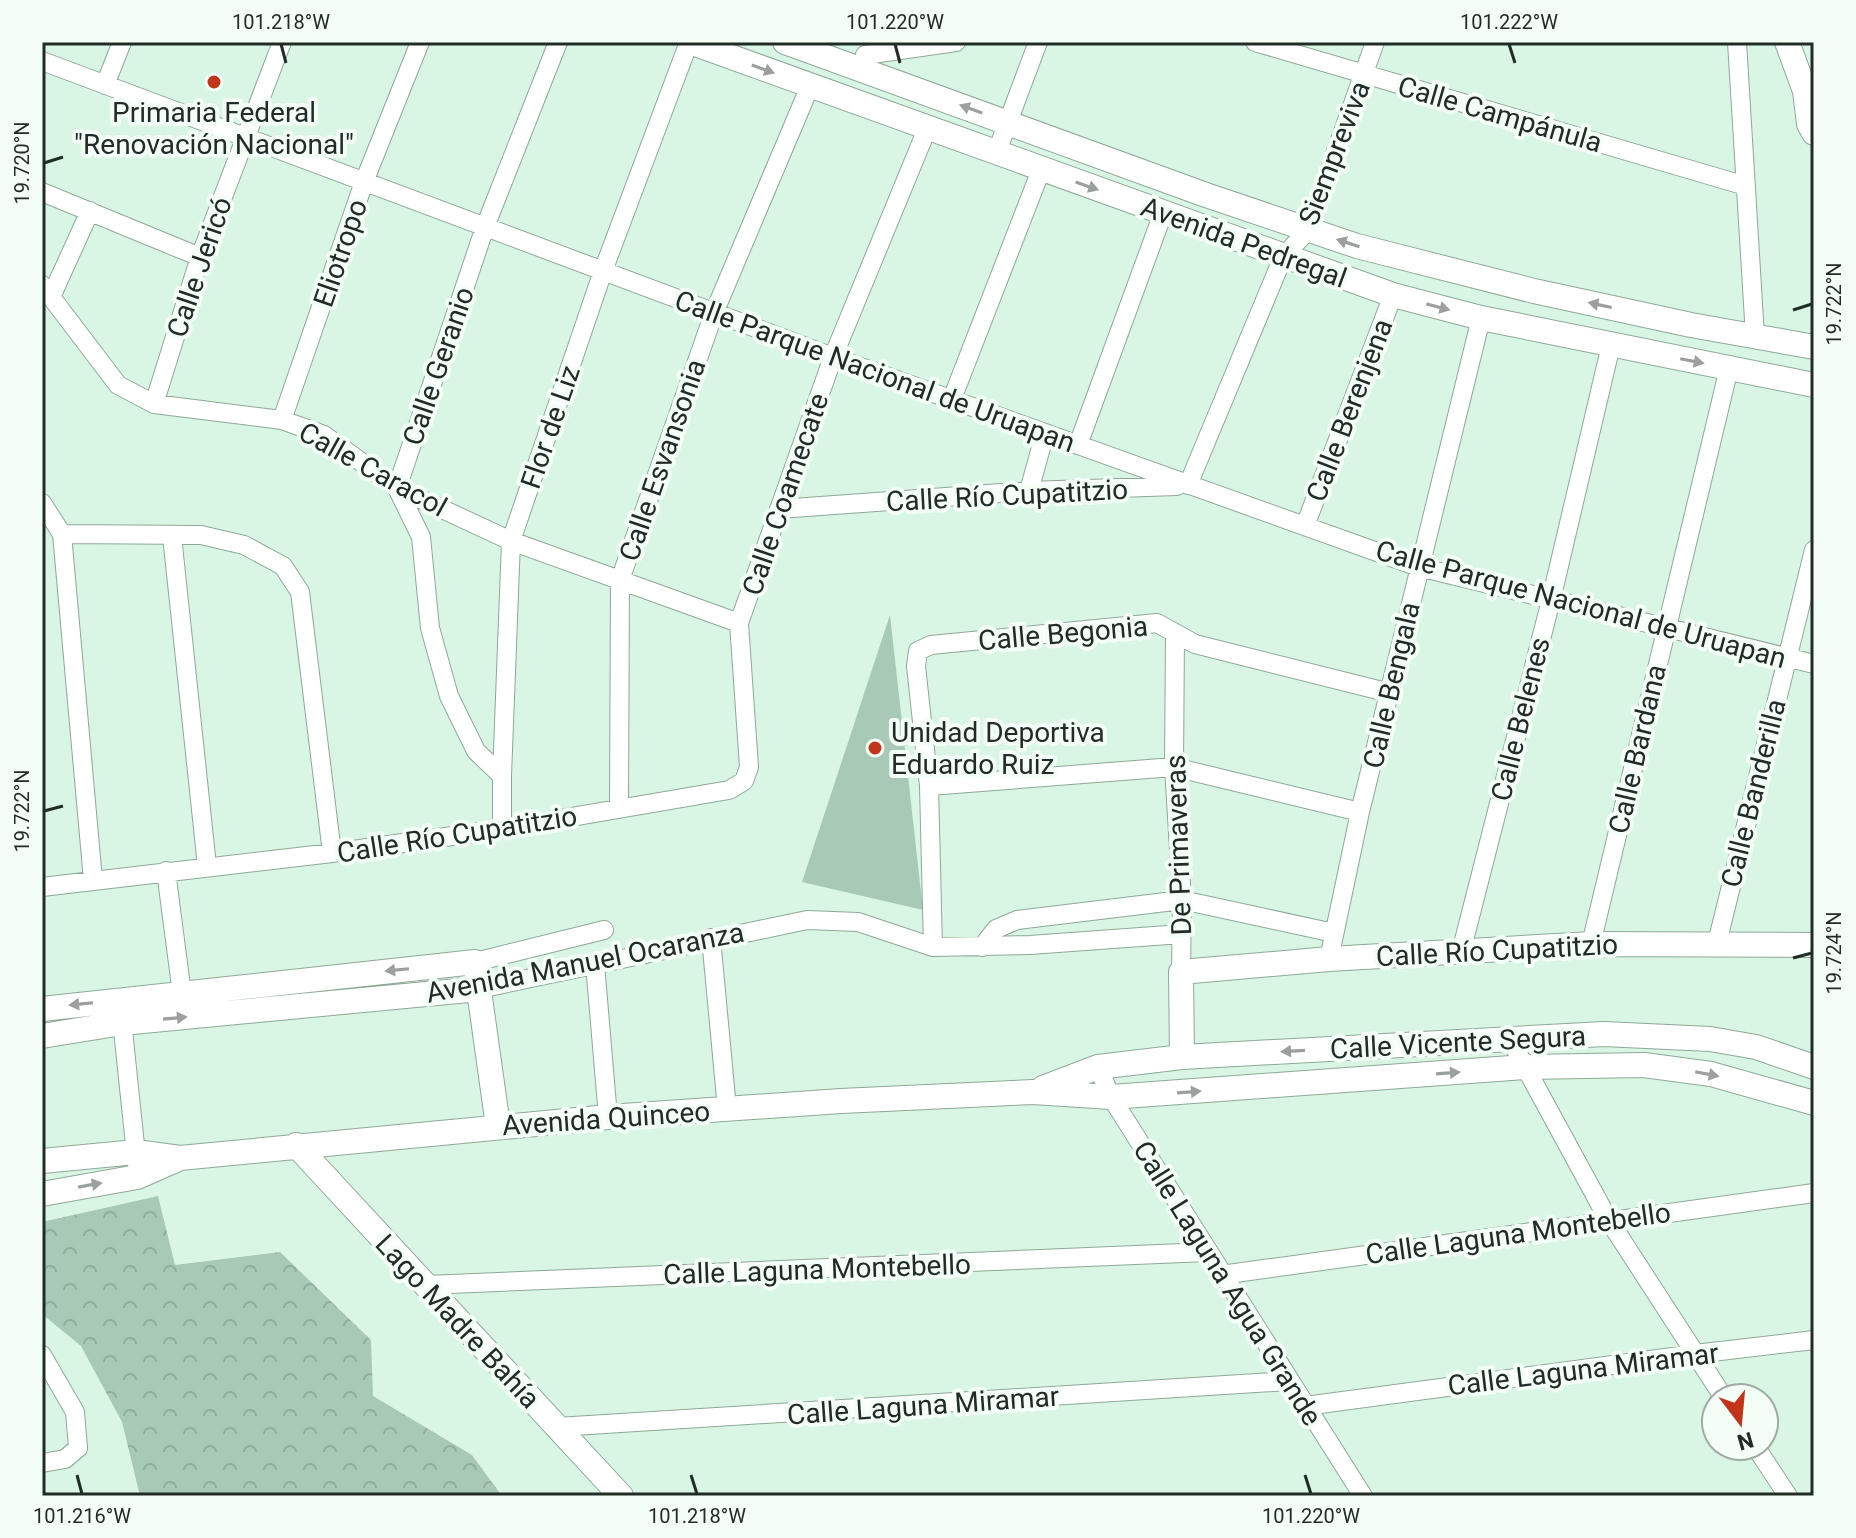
<svg xmlns="http://www.w3.org/2000/svg" width="1856" height="1538" font-family="Roboto,sans-serif">
	<style>
		.forest { fill: url(#forest-crowns) }
		.pitch { fill: #a8c9b5 }
		.lines { fill: none; stroke-linecap: round; stroke-linejoin: round }
		.minor-casing { stroke: #8ea898; stroke-width: 20 }
		.tertiary-casing { stroke: #8ea898; stroke-width: 26 }
		.minor { stroke: #fff; stroke-width: 18 }
		.tertiary { stroke: #fff; stroke-width: 24 }
		.oneway { fill: #9ca09d }
		.ticks { fill: none; stroke: #222c26; stroke-width: 3 }
		.poi-dot { fill: #c1361a; stroke: #f3fef7; stroke-width: 3 }
		.labels { text-anchor: middle; stroke-width: 8; stroke-linejoin: round; paint-order: stroke }
		.poi-label { font-size: 28px; fill: #222c26; stroke: #f3fef7 }
		.street-label { font-size: 28px; fill: #222c26; stroke: #f3fef7 }
		.neatline { fill: none; stroke: #222c26; stroke-width: 3 }
		.ticks-label { font-size: 20px; text-anchor: middle; fill: #222c26 }
	</style>
	<defs>
		<pattern id="forest-crowns" width="20" height="18" patternUnits="userSpaceOnUse" patternTransform="scale(2)"><rect width="20" height="18" fill="#a8c9b5"/><path d="M2 6a3 3 0 1 1 6 0M12 15a3 3 0 1 1 6 0" fill="none" stroke="#90ad9c"/></pattern>
	</defs>
	<rect width="100%" height="100%" fill="#d9f6e4"/>
	<path class="forest" d="M158 1196 175 1265 280 1252 371 1340 373 1396 472 1455 502 1496H140L122 1422 81 1346 42 1314V1222Z"/>
	<path class="pitch" d="M890 615 923 910 802 882Z"/>
	<g class="lines">
		<defs>
			<path id="minor" d="M1255 42 1746 186
				M1737 42 1755 336
				M865 55 956 42
				M42 61 833 357 1419 567 1814 664
				M105 85 122 42
				M996 154 1038 42
				M42 192 200 257
				M42 285 118 385 154 404 282 420 324 435 397 488 511 541 739 623
				M51 297 90 211
				M952 399 1041 170
				M154 404 200 257 282 42
				M282 420 364 182 420 42
				M1078 445 1163 213
				M1188 485 1283 257 1308 230 1375 42
				M1029 491 1045 433
				M42 503 62 534 201 535 244 545 283 566 300 592 332 853
				M779 509 1029 491 1177 486
				M1305 526 1393 295
				M62 534 93 880
				M172 536 207 866
				M1175 633 1174 767 1182 900 1181 972
				M502 776 476 751 449 696 430 628 421 537 397 488 485 227 558 42
				M929 786 1174 767 1360 812
				M619 808 620 580 714 313 810 86
				M502 829V776L511 541 603 271 689 42
				M166 871 182 994
				M42 887 332 853 502 829 729 790 744 781 749 767 739 623 833 357 927 129
				M711 938 727 1109
				M1717 943 1814 550
				M1591 944 1729 368
				M933 947 929 786 916 666 918 651 931 645 1157 623 1195 644 1390 693
				M982 947 996 929 1017 920 1182 900 1334 933
				M1461 952 1551 600 1611 345
				M1329 959 1360 812 1481 318
				M475 962 604 930
				M595 964 608 1117
				M479 989 807 920 858 922 933 947 1030 945 1182 934
				M121 1011 137 1164
				M1510 1039 1608 1219 1724 1398
				M1098 1067 1111 1097 1363 1496
				M1221 1275 1814 1193
				M426 1285 1207 1252
				M42 1355 75 1412 78 1448 65 1459 42 1463
				M1305 1406 1695 1354 1814 1340
				M557 1427 1289 1381
				M1755 1446 1788 1496"/>
			<path id="tertiary" d="M690 42 1393 295 1481 318 1814 385
				M785 42 1206 195 1357 246 1534 291 1691 325 1814 347
				M1787 42 1805 91 1809 124 1814 133
				M42 1009 475 962 498 1126
				M42 1036 122 1023 479 989
				M1182 1057 1181 972 1329 959 1591 944 1814 945
				M1043 1088 1098 1067 1182 1057 1604 1034 1710 1039 1756 1047 1814 1067
				M296 1145 621 1496
				M42 1161 136 1152 180 1158 608 1117 841 1101 1033 1092 1111 1097 1525 1067 1644 1065 1711 1074 1814 1103
				M42 1194 137 1177 178 1159"/>
		</defs>
		<use href="#minor" class="minor-casing"/>
		<use href="#tertiary" class="tertiary-casing"/>
		<use href="#minor" class="minor"/>
		<use href="#tertiary" class="tertiary"/>
	</g>
	<defs><path id="oneway-solid" d="M-6-.8H1V-3.2L6.5 0L1 3.2V.8H-6Z" transform="scale(2)"/></defs>
	<g class="oneway">
		<use href="#oneway-solid" transform="translate(763 69) rotate(20)"/>
		<use href="#oneway-solid" transform="translate(971 109) rotate(-160)"/>
		<use href="#oneway-solid" transform="translate(1087 186) rotate(19)"/>
		<use href="#oneway-solid" transform="translate(1348 243) rotate(-162)"/>
		<use href="#oneway-solid" transform="translate(1600 305) rotate(-168)"/>
		<use href="#oneway-solid" transform="translate(1438 307) rotate(15)"/>
		<use href="#oneway-solid" transform="translate(1692 361) rotate(11)"/>
		<use href="#oneway-solid" transform="translate(397 970) rotate(174)"/>
		<use href="#oneway-solid" transform="translate(81 1004) rotate(174)"/>
		<use href="#oneway-solid" transform="translate(175 1018) rotate(-5)"/>
		<use href="#oneway-solid" transform="translate(1293 1051) rotate(177)"/>
		<use href="#oneway-solid" transform="translate(1448 1073) rotate(-4)"/>
		<use href="#oneway-solid" transform="translate(1707 1074) rotate(11)"/>
		<use href="#oneway-solid" transform="translate(1189 1092) rotate(-4)"/>
		<use href="#oneway-solid" transform="translate(90 1185) rotate(-10)"/>
	</g>
	<path class="ticks" d="M281 44 286 63M895 44 900 63M1509 44 1515 63M44 163 63 157M1793 310 1812 304M44 811 63 806M1793 958 1812 953M77 1475 82 1494M691 1475 697 1494M1305 1475 1311 1494"/>
	<g class="poi-dot">
		<circle cx="214" cy="82" r="8"/>
		<circle cx="875" cy="748" r="8"/>
	</g>
	<g class="labels">
		<g class="poi-label">
			<text x="214" y="122">Primaria Federal<tspan x="214" dy="32">"Renovación Nacional"</tspan></text>
			<text x="891" y="742" text-anchor="start">Unidad Deportiva<tspan x="891" dy="32">Eduardo Ruiz</tspan></text>
		</g>
		<g class="street-label">
			<text transform="translate(1500 114) rotate(16)" y="10">Calle Campánula</text>
			<text transform="translate(1334 153) rotate(-69)" y="10">Siempreviva</text>
			<text transform="translate(1244 242) rotate(20)" y="10">Avenida Pedregal</text>
			<text transform="translate(340 253) rotate(-71)" y="10">Eliotropo</text>
			<text transform="translate(199 267) rotate(-71)" y="10">Calle Jericó</text>
			<text transform="translate(438 366) rotate(-71)" y="10">Calle Geranio</text>
			<text transform="translate(875 371) rotate(20)" y="10">Calle Parque Nacional de Uruapan</text>
			<text transform="translate(1349 410) rotate(-69)" y="10">Calle Berenjena</text>
			<text transform="translate(550 427) rotate(-71)" y="10">Flor de Liz</text>
			<text transform="translate(662 460) rotate(-71)" y="10">Calle Esvansonia</text>
			<text transform="translate(373 469) rotate(29)" y="10">Calle Caracol</text>
			<text transform="translate(785 494) rotate(-71)" y="10">Calle Coamecate</text>
			<text transform="translate(1007 495) rotate(-3)" y="10">Calle Río Cupatitzio</text>
			<text transform="translate(1581 604) rotate(15)" y="10">Calle Parque Nacional de Uruapan</text>
			<text transform="translate(1063 633) rotate(-5)" y="10">Calle Begonia</text>
			<text transform="translate(1391 685) rotate(-77)" y="10">Calle Bengala</text>
			<text transform="translate(1520 719) rotate(-76)" y="10">Calle Belenes</text>
			<text transform="translate(1637 749) rotate(-77)" y="10">Calle Bardana</text>
			<text transform="translate(1753 793) rotate(-76)" y="10">Calle Banderilla</text>
			<text transform="translate(457 834) rotate(-9)" y="10">Calle Río Cupatitzio</text>
			<text transform="translate(1178 845) rotate(-92)" y="10">De Primaveras</text>
			<text transform="translate(1497 950) rotate(-3)" y="10">Calle Río Cupatitzio</text>
			<text transform="translate(585 962) rotate(-11)" y="10">Avenida Manuel Ocaranza</text>
			<text transform="translate(1458 1042) rotate(-3)" y="10">Calle Vicente Segura</text>
			<text transform="translate(606 1118) rotate(-4)" y="10">Avenida Quinceo</text>
			<text transform="translate(1518 1233) rotate(-8)" y="10">Calle Laguna Montebello</text>
			<text transform="translate(817 1269) rotate(-2)" y="10">Calle Laguna Montebello</text>
			<text transform="translate(1228 1283) rotate(58)" y="10">Calle Laguna Agua Grande</text>
			<text transform="translate(458 1321) rotate(47)" y="10">Lago Madre Bahía</text>
			<text transform="translate(1583 1369) rotate(-7)" y="10">Calle Laguna Miramar</text>
			<text transform="translate(923 1405) rotate(-4)" y="10">Calle Laguna Miramar</text>
		</g>
	</g>
	<rect width="1856" height="1538" fill="none" stroke="#f3fef7" stroke-width="88"/>
	<g transform="translate(1740 1422) rotate(164)"><circle r="38" fill="#f3fef7" stroke="#9faaa3" stroke-width="2"/>
	<path d="M0-6L14 30L0 20L-14 30Z" fill="#c1361a"/>
	<text y="-12" font-size="22" font-weight="bold" text-anchor="middle" fill="#222c26">N</text>
	</g>
	<rect x="44" y="44" width="1768" height="1450" class="neatline"/>
	<g class="ticks-label">
		<text x="281" y="29">101.218°W</text>
		<text x="895" y="29">101.220°W</text>
		<text x="1509" y="29">101.222°W</text>
		<text transform="translate(22 163) rotate(-90)" y="7">19.720°N</text>
		<text transform="translate(1834 304) rotate(-90)" y="7">19.722°N</text>
		<text transform="translate(22 811) rotate(-90)" y="7">19.722°N</text>
		<text transform="translate(1834 953) rotate(-90)" y="7">19.724°N</text>
		<text x="82" y="1523">101.216°W</text>
		<text x="697" y="1523">101.218°W</text>
		<text x="1311" y="1523">101.220°W</text>
	</g>
</svg>
